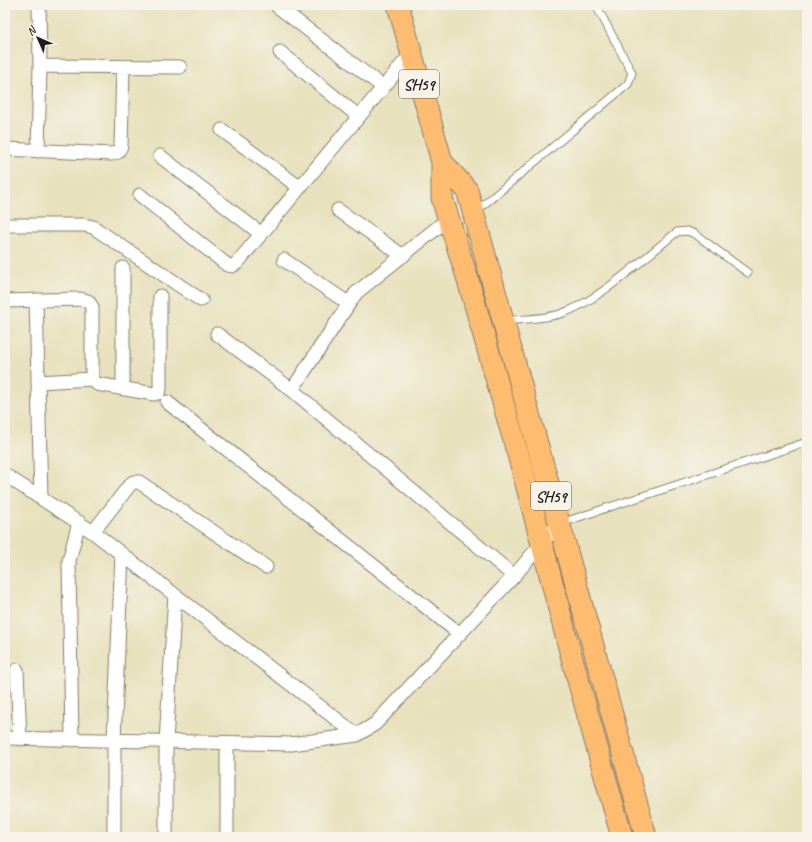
<svg xmlns="http://www.w3.org/2000/svg" width="812" height="842" font-family="Caveat,sans-serif">
	<style>
		.lines { fill: none; stroke-linecap: round; stroke-linejoin: round }
		.service-casing { stroke: #827e6c; stroke-width: 9 }
		.minor-casing { stroke: #827e6c; stroke-width: 15 }
		.primary-casing { stroke: #827e6c; stroke-width: 23 }
		.service { stroke: #fff; stroke-width: 7 }
		.minor { stroke: #fff; stroke-width: 13 }
		.primary { stroke: #febc70; stroke-width: 21 }
		.labels { text-anchor: middle; stroke-width: 3; stroke-linejoin: round; paint-order: stroke }
		.shield { fill: #f7f3e8; stroke: #5e5c59; stroke-width: 1 }
		.shield-label { font-size: 16px; font-weight: bold; fill: #1c1c1c }
	</style>
	<rect width="100%" height="100%" fill="#f7f3e8"/>
	<filter id="ink" filterUnits="userSpaceOnUse"><feTurbulence type="fractalNoise" baseFrequency=".025" numOctaves="2"/><feDisplacementMap in="SourceGraphic" scale="8" xChannelSelector="R" yChannelSelector="G"/><feConvolveMatrix kernelMatrix="1 2 1 2 8 2 1 2 1" color-interpolation-filters="sRGB"/></filter>
	<filter id="wash" filterUnits="userSpaceOnUse"><feTurbulence type="fractalNoise" baseFrequency=".012" numOctaves="4" result="noise"/><feDisplacementMap in="SourceGraphic" scale="16" xChannelSelector="R" yChannelSelector="G"/><feGaussianBlur stdDeviation="0.9" result="paint"/><feColorMatrix in="noise" values="0 0 0 0 0 0 0 0 0 0 0 0 0 0 0 0 0 1.4 0 .05"/><feComposite in="paint" operator="in"/></filter>
	<g filter="url(#wash)">
		<rect width="100%" height="100%" fill="#e8e1bd"/>
	</g>
	<g filter="url(#ink)">
		<g class="lines">
			<defs>
				<path id="service" d="M475 212 628 84 632 73 596 5
					M505 321C522 319 547 319 563 313 600 300 645 257 677 232L687 231 695 234 748 273
					M561 523 807 442"/>
				<path id="minor" d="M277 6 383 87
					M280 52 358 116
					M40 66 180 67
					M222 130 299 187
					M5 149 112 154 118 152 121 146 123 67
					M38 151 40 66 39 5
					M160 156 260 233
					M140 195 227 265 232 266 237 263 411 54
					M338 210 403 256
					M5 225H84L93 227 201 300
					M284 260 348 303
					M123 268V388
					M36 300 41 498
					M5 301 80 299 88 301 92 307V379L97 384 154 394 158 393 160 389V296
					M217 334 292 390 514 576
					M38 382 92 379
					M292 390 356 293 448 219
					M167 402 460 634
					M5 475 93 532 357 735
					M93 532 129 486 133 482H139L266 567
					M17 670 20 739
					M5 738 291 744 357 735 375 724 514 576 559 523
					M72 740 69 561 79 522
					M114 837V740L122 554
					M166 837V742L175 595
					M227 837V743"/>
				<path id="primary" d="M398 5 442 162V198L468 280 523 472 570 651 622 837
					M442 162 467 190 646 837"/>
			</defs>
			<use href="#service" class="service-casing"/>
			<use href="#minor" class="minor-casing"/>
			<use href="#primary" class="primary-casing"/>
			<use href="#service" class="service"/>
			<use href="#minor" class="minor"/>
			<use href="#primary" class="primary"/>
		</g>
	</g>
	<g class="labels">
		<g class="shield">
			<rect x="399" y="70" width="40" height="28" rx="3"/>
			<rect x="531" y="482" width="40" height="28" rx="3"/>
		</g>
		<g class="shield-label">
			<text x="419" y="90">SH59</text>
			<text x="551" y="502">SH59</text>
		</g>
	</g>
	<rect width="812" height="842" fill="none" stroke="#f7f3e8" stroke-width="20"/>
	<g transform="translate(38 38) rotate(315)" stroke="#f7f3e8" stroke-width="3" paint-order="stroke">
	<path d="M0-3L7 15L0 10L-7 15Z" fill="#1c1c1c"/>
	<text y="-6" font-size="11" font-weight="bold" text-anchor="middle" fill="#1c1c1c">N</text>
	</g>
</svg>
